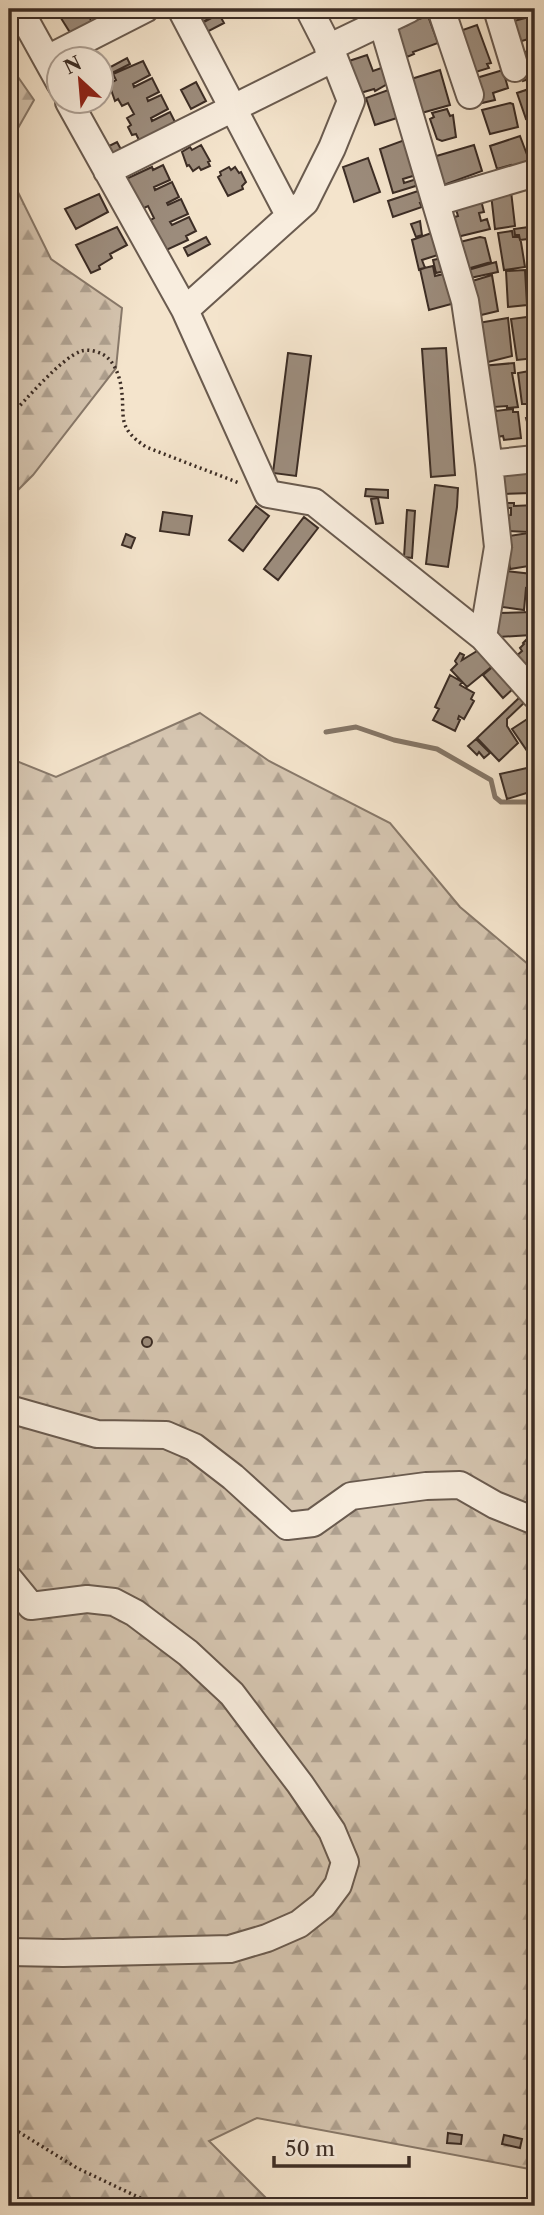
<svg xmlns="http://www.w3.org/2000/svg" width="544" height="2215" font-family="'Libre Caslon Text',serif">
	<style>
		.forest { fill: url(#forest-firs); stroke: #88796a; stroke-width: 2 }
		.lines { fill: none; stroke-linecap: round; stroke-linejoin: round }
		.stream { stroke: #857667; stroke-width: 5 }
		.building { fill: #9c8c7c; stroke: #3c2d25; stroke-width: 2 }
		.minor-casing { stroke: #6a5b4f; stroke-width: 30 }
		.path { stroke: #3c2d25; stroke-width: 3.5; stroke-dasharray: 2 3.5; stroke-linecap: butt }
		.minor { stroke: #f8edde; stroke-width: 26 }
	</style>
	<defs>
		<pattern id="forest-firs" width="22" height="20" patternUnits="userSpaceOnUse" patternTransform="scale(1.75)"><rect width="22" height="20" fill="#d5c5b0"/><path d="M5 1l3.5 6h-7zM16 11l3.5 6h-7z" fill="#aea08f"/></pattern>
	</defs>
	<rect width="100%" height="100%" fill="#f4e4cc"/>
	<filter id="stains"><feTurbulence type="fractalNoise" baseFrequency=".00286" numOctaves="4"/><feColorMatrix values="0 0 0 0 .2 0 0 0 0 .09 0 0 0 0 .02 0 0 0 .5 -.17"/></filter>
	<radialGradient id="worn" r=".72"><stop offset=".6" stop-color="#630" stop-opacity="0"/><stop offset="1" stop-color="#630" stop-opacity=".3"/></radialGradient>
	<path class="forest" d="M9 64 34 100 9 144Z
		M9 174 51 259 122 308 116 368 33 475 9 499Z
		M200 713 269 761 390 823 460 907 535 970V2170L257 2118 209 2141 274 2206H9V758L56 777Z"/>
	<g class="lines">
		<path class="stream" d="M326 732 356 727 394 740 437 749 491 780 495 797 501 802H535"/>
	</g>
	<path class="building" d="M71 9H78L80 12 87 9 91 21 71 34 59 15Z
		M192 9H228L197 25Z
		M219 14 224 23 203 34 198 25Z
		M417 15 419 19 428 16 438 43 413 52 414 54 407 57 395 30 408 25 405 19Z
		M533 16 535 37 512 44 510 22Z
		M477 25 491 63 487 64 489 68 469 74 454 33Z
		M535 49V77L523 81 515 55Z
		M367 55 373 71 384 67 389 83 375 91 374 89 357 94 346 62Z
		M127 58 130 64 108 75 105 70Z
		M143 61 150 75 133 84 134 87 152 78 159 92 147 98 148 101 161 95 168 109 151 118 152 121 170 112 177 126 139 140 136 134 132 135 128 127 131 125 127 118 134 114 128 103 122 106 118 99 115 101 109 84 116 80 113 74Z
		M440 70 450 105 418 114 408 80Z
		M503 70 508 88 493 93 495 100 482 103 473 79Z
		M196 82 206 101 191 109 181 90Z
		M535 87V116L526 119 517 93Z
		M391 89 400 117 375 125 366 98Z
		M510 103 513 104 518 127 490 134 482 110Z
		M447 109 450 116 453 115 456 137 442 141 437 139 430 119 434 117 432 113Z
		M520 136 529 160 512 168 511 165 497 169 490 146Z
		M410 138 416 175 403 179 404 183 420 178 422 184 393 193 380 149Z
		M117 142 124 155 110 162 103 149Z
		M201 145 210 161 208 162 210 166 201 170 199 167 193 171 189 165 187 166 182 152 190 147 192 150Z
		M474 145 482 171 441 186 433 157Z
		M368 158 380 192 354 202 343 167Z
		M163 165 170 180 154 187 155 190 172 182 179 197 167 203 168 205 181 199 188 214 170 222 172 225 189 217 196 231 186 236 188 240 162 252 147 222 154 218 148 206 140 210 126 179 152 167 153 170Z
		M229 167 231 170 235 167 239 173 241 172 246 182 242 186 243 189 228 196 218 177 221 175 220 172Z
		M421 190 425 202 420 203 422 207 393 217 388 201Z
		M511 191 515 226 495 229 491 194Z
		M99 194 108 212 76 229 65 209Z
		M481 200 484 212 479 213 481 221 487 219 490 229 457 237 451 218 458 216 455 206Z
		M420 221 422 235 416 237 411 224Z
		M117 227 127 245 110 254 112 258 99 266 100 269 91 273 76 245Z
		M529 227 528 239 520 240 519 235H515L514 229Z
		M437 231 444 253 422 260 425 268 419 270 412 240Z
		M512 231 513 237H519L521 242 525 267 504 270 498 233Z
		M206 237 210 244 188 256 184 248Z
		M480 237 485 238 491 262 467 269 460 242Z
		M446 257 449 270 436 273 433 260Z
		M496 262 498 272 470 278 468 270Z
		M433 266 435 276 448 273 455 303 429 310 420 269Z
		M525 270 527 305 508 307 506 271Z
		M492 275 498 311 477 316 469 282Z
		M535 316V358L517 360 511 319Z
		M508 318 512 356 484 363 478 323Z
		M446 348 455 475 431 477 422 349Z
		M288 353 311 356 296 476 273 473Z
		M514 363 515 373H512L518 407 507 408V406L494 407V404L488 405 482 366Z
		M535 370V404H522L518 373Z
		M495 407 496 411 513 409V412H518L521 438 504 440 503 436 491 438 488 408Z
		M535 416V436L531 437 526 418Z
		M509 468 530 472 531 493 502 494 500 478Z
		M435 485 458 488 457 507 448 567 426 564Z
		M366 489 388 490V498L365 496Z
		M378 498 383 523 376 524 371 499Z
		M503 503H514V506L535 505V529L528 530V532L506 531 505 516 511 515V508H503Z
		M256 506 269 516 243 551 229 540Z
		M407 510 415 511 412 558 404 557Z
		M163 512 192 516 189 535 160 531Z
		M304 517 318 528 278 580 264 569Z
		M535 532V565L510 569 507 548 512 547 509 536Z
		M126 534 135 538 131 548 122 545Z
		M506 571 532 574 531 589 526 588 524 610 502 607Z
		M533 612 534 626H531V635L498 637 497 613Z
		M535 636V680L515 657 522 651 520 648 524 644 523 643 526 640 531 645 533 643 530 640Z
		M482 648 495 664 467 687 451 670 457 664 455 661 460 653 464 655 462 660Z
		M496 664 514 688 503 698 483 675Z
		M450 675 462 682 460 685 474 693 471 699 474 701 464 719 459 716 458 719 460 720 455 731 433 720 439 709 435 707Z
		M521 696 526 701 507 719V726L518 743 499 761 477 738Z
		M535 714V756L532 758 512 729Z
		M476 739 490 753 484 758 479 752 477 755 468 746Z
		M527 768 533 791 507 799 500 774Z
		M142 1342a5 5 0 1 1 10 0a5 5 0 1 1-10 0Z
		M448 2133 462 2135 461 2144 447 2143Z
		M504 2135 522 2139 520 2148 502 2144Z"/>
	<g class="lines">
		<defs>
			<path id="minor" d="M19 9 60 83
				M181 9 289 215
				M441 9 470 95
				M497 9 515 68
				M382 22 465 301 489 464 498 547 483 637
				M328 48 409 9
				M47 59 145 9
				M69 102 185 310 268 494 314 502 483 637 535 695
				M107 171 334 58
				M437 202 535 173
				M185 310 305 202 332 148 351 101 334 58 309 9
				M489 464 535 459
				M9 1409 97 1434 166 1435 194 1447 233 1477 287 1526 313 1523 351 1496 426 1486 460 1485 495 1505 535 1521
				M9 1579 31 1606 87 1599 114 1602 135 1613 188 1653 232 1694 300 1784 332 1831 345 1862 338 1885 323 1905 299 1924 267 1938 230 1949 63 1953 9 1952"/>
		</defs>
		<use href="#minor" class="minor-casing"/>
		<path class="path" d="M9 417C26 400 60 359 81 351 88 349 96 351 102 354 113 359 119 374 121 386 126 417 115 426 146 447L239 483
			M9 2126 77 2168 157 2206"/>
		<use href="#minor" class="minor"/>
	</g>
	<rect width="544" height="2215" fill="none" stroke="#f4e4cc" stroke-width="35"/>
	<rect x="10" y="10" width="523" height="2194" fill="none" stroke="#3c2d25" stroke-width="3.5"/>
	<rect x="18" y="18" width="509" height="2180" fill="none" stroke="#3c2d25" stroke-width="2"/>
	<g transform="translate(80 80) rotate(334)"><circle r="33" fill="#f8edde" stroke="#ada094" stroke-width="2"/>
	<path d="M0-5L12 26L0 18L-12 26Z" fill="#8f2418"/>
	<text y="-10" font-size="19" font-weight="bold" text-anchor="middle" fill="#3c2d25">N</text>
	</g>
	<path d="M274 2156v10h135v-10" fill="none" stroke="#3c2d25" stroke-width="3.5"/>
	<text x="285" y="2156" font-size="21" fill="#3c2d25" stroke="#f8edde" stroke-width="5" paint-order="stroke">50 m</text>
	<rect width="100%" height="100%" filter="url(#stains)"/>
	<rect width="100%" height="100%" fill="url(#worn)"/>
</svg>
